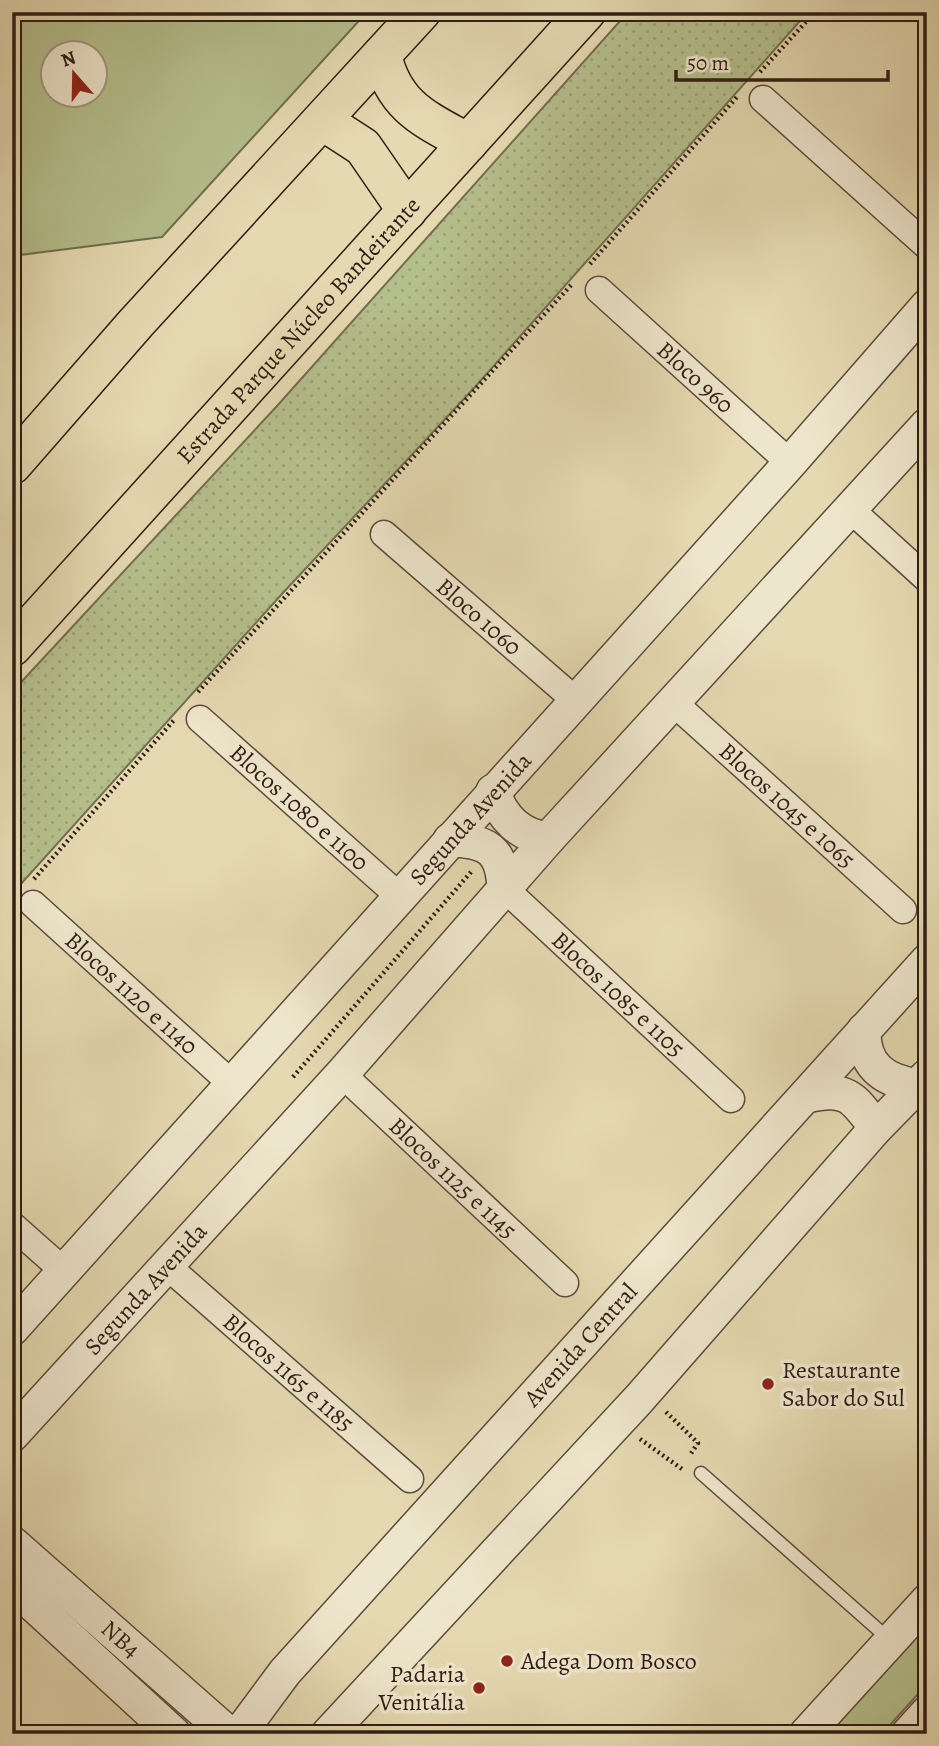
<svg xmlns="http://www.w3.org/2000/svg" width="939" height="1746" font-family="Alegreya,serif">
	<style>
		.grass { fill: url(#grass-dots); stroke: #726e50; stroke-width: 2 }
		.green { fill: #b5bf8c; stroke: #726e50; stroke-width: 2; fill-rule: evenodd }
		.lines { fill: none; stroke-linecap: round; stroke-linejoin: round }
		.service-casing { stroke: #5c4c3c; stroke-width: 15 }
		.minor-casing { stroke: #5c4c3c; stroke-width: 29 }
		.tertiary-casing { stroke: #5c4c3c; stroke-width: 36 }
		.trunk-casing { stroke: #2f1d15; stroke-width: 41 }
		.path { stroke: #2f1d15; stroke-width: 4.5; stroke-dasharray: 2 3.5; stroke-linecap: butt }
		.service { stroke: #eee6cc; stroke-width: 12 }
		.minor { stroke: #eee6cc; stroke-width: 26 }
		.tertiary { stroke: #eee6cc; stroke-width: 33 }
		.trunk { stroke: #e5d9b1; stroke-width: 38 }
		.poi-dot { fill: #8f2418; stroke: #eee6cc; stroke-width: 2.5 }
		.labels { text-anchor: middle; stroke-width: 7; stroke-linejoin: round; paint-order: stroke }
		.street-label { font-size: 24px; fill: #2f1d15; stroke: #eee6cc }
		.poi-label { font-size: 24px; fill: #2f1d15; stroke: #eee6cc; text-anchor: start }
	</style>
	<defs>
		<pattern id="grass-dots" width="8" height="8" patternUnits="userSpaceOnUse" patternTransform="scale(1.75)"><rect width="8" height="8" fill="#b5bf8c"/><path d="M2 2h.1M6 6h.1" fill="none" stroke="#9ca478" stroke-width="1.8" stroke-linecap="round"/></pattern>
	</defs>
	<rect width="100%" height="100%" fill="#e5d9b1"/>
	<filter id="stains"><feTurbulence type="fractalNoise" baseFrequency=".00286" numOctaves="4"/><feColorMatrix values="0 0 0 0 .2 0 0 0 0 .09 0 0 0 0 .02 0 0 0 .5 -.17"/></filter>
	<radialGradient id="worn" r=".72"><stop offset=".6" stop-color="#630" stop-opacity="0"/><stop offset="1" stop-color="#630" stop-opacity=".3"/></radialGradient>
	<path class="grass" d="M628 12H808L475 387 281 595 12 894V692L277 406Z"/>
	<path class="green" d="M12 12H367L162 237 12 256ZM52 52H94V94H52Z
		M927 1611V1684L882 1734H816Z"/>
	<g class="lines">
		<defs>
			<path id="service" d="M701 1473 891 1641"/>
			<g id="minor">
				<path d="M763 99 927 246"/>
				<path id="s1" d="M599 290 790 463"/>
				<path d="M850 509 927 579"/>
				<path id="s2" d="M384 534 575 700"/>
				<path id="s3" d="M673 702 903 910"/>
				<path id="s4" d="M200 719 399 896"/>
				<path id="s5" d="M504 888 731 1099"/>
				<path id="s6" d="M33 904 232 1084"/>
				<path id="s7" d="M342 1074 565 1283"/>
				<path d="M12 1225 64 1271"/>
				<path id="s8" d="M166 1265 410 1479"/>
			</g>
			<g id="tertiary">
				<path d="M493 791C502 818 520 836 548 839"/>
				<path d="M450 840C487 841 502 849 504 888"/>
				<path d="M864 1030C863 1067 885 1081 918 1086"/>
				<path d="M807 1096C847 1086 854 1098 876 1128"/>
				<path id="s9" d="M12 1329 790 463 927 306"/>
				<path id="s10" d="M12 1435 342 1074 548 839 927 425"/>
				<path id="s11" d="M12 1543 229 1734"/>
				<path d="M12 1585 174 1734"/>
				<path id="s12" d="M239 1734 285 1672 927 961"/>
				<path d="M328 1734 639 1399 876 1128 927 1076"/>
				<path d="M806 1734 927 1601"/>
				<path d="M908 1734 927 1713"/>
			</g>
			<g id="trunk">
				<path d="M382 55C394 107 425 119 468 143"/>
				<path d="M323 121 363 147 407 211"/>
				<path d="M12 465 136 323 421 12"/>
				<path id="s13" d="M12 647 586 12"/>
			</g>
		</defs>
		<use href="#service" class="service-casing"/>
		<use href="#minor" class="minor-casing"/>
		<use href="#tertiary" class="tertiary-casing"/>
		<use href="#trunk" class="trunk-casing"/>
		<path class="path" d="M760 72 815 12
			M590 264 737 97
			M198 692 573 283
			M34 879 174 720
			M293 1077 471 872
			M666 1412 698 1443 690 1455
			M640 1439 682 1469"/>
		<use href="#service" class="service"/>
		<use href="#minor" class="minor"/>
		<use href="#tertiary" class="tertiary"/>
		<use href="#trunk" class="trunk"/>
	</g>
	<g class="poi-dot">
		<circle cx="768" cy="1384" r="7"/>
		<circle cx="507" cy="1661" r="7"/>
		<circle cx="479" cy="1688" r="7"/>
	</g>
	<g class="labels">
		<g class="street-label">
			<text dy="8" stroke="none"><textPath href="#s13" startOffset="427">Estrada Parque Núcleo Bandeirante</textPath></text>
			<text dy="8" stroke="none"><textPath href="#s1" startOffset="130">Bloco 960</textPath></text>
			<text dy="8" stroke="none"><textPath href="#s2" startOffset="126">Bloco 1060</textPath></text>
			<text dy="8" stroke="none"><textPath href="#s3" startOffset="154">Blocos 1045 e 1065</textPath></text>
			<text dy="8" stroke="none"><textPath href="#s4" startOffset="133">Blocos 1080 e 1100</textPath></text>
			<text dy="8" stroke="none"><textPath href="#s9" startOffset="686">Segunda Avenida</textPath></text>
			<text dy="8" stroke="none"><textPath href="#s6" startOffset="133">Blocos 1120 e 1140</textPath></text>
			<text dy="8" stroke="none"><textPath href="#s5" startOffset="156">Blocos 1085 e 1105</textPath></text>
			<text dy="8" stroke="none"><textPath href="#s7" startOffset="152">Blocos 1125 e 1145</textPath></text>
			<text dy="8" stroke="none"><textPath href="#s10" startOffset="198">Segunda Avenida</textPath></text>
			<text dy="8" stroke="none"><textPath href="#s12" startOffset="518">Avenida Central</textPath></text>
			<text dy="8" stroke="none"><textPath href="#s8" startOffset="163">Blocos 1165 e 1185</textPath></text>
			<text dy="8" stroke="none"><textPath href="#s11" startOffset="145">NB4</textPath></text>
		</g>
		<g class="poi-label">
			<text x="782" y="1378">Restaurante<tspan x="782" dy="28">Sabor do Sul</tspan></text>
			<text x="521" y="1669">Adega Dom Bosco</text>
			<text x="465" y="1682" text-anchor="end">Padaria<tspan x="465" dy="28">Venitália</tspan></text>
		</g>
	</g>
	<rect width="939" height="1746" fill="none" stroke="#e5d9b1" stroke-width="42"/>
	<rect x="14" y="14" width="911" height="1718" fill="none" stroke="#2f1d15" stroke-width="3.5"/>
	<rect x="21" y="21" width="897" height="1704" fill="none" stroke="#2f1d15" stroke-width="2"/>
	<g transform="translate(74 74) rotate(340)"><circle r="33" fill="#eee6cc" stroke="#a29683" stroke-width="2"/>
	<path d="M0-5L12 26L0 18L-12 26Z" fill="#8f2418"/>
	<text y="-10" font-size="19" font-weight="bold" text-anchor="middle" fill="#2f1d15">N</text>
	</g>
	<path d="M676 70v10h212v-10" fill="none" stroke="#2f1d15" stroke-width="3.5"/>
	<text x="687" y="70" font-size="21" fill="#2f1d15" stroke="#eee6cc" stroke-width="5" paint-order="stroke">50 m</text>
	<rect width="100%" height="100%" filter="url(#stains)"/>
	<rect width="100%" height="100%" fill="url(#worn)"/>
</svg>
